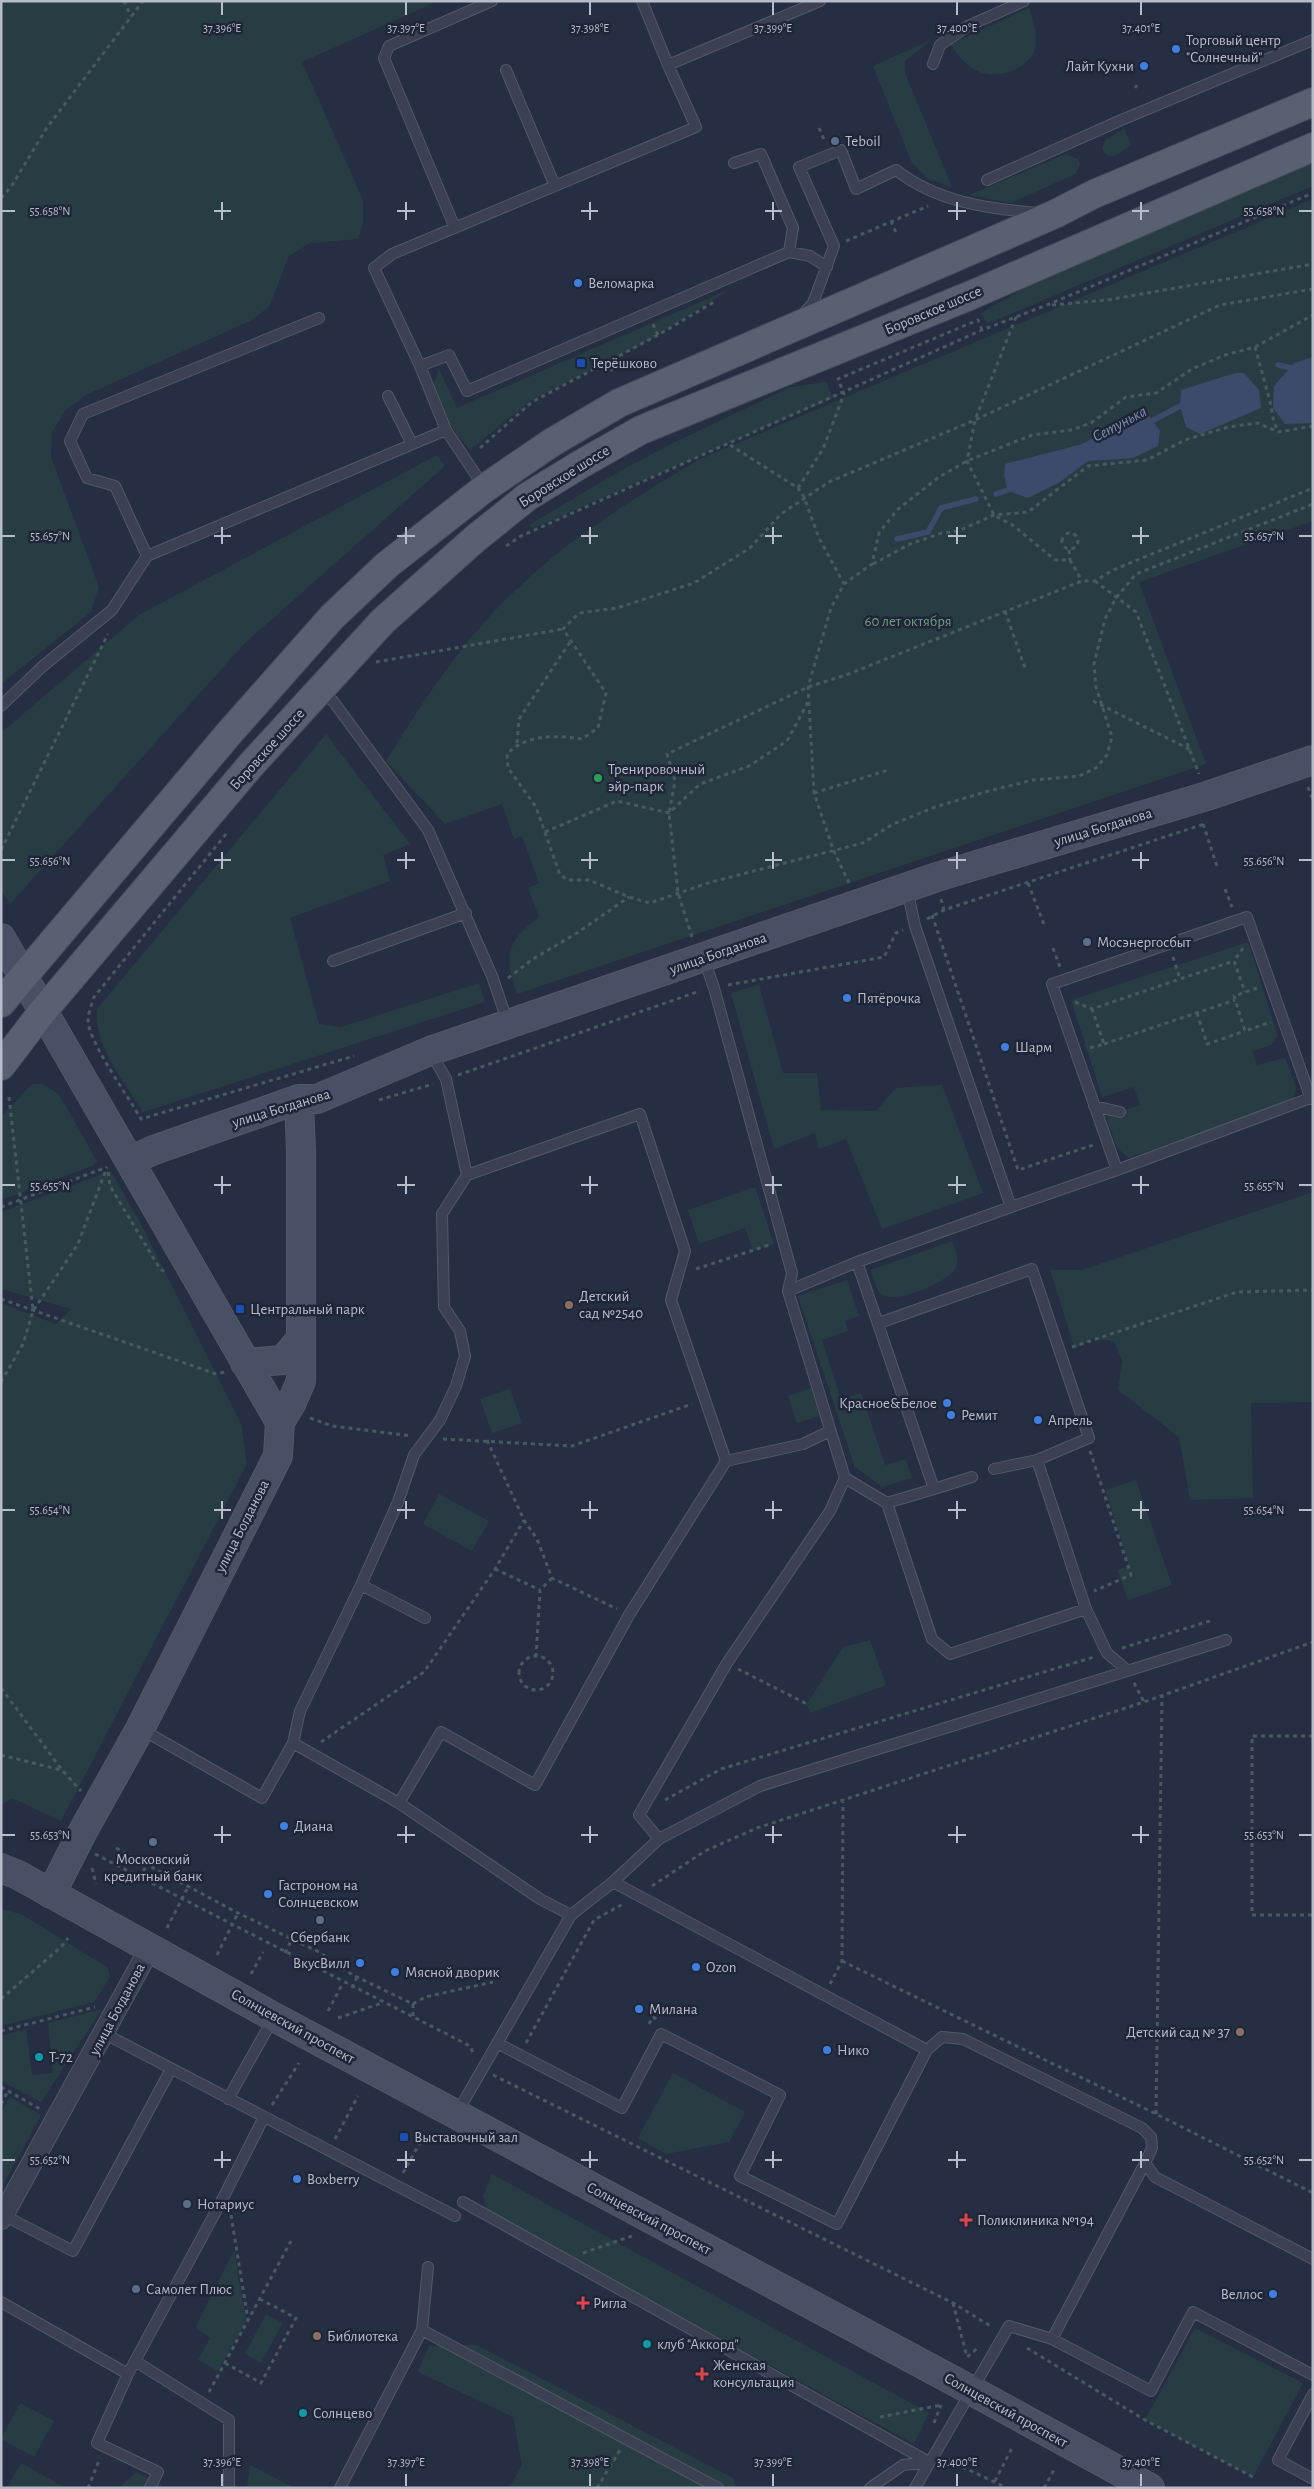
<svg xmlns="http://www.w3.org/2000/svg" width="1314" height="2489" font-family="'Alegreya Sans',sans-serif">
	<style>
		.green { fill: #283d43 }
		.water { fill: #3c4a6b }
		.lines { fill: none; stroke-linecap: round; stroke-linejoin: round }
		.stream { stroke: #3c4a6b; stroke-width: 5.5 }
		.lane-casing { stroke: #535969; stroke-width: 12 }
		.street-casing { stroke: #535969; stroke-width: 22 }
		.secondary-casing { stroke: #535969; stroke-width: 30 }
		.primary-casing { stroke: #444a5b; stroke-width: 30 }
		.path { stroke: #475a60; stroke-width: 3; stroke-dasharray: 4 4; stroke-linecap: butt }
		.lane { stroke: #3b4152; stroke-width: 10 }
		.street { stroke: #3b4152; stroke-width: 20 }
		.secondary { stroke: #494f65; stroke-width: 28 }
		.primary { stroke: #596072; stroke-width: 28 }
		.ticks { fill: none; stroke: #b8bdcc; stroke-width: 2 }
		.shop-dot { fill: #3f7fe0; stroke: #1f2638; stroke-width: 2 }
		.service-dot { fill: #5c6f8a; stroke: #1f2638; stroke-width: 2 }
		.transit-dot { fill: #1a4fb4; stroke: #1f2638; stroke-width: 2 }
		.leisure-dot { fill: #2e9e5b; stroke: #1f2638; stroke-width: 2 }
		.education-dot { fill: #8d6e63; stroke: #1f2638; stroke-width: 2 }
		.culture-dot { fill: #0f9aa8; stroke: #1f2638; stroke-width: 2 }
		.health-dot { fill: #e0444e; stroke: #1f2638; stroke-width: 2 }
		.labels { text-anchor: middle; stroke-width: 5; stroke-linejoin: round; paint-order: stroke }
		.poi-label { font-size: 15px; fill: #b8bdcc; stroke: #1f2638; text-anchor: start }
		.street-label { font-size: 15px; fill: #b8bdcc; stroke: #1f2638 }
		.park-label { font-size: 15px; fill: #6f9d80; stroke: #1f2638 }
		.water-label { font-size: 16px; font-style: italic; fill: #7f8eb3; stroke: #1f2638 }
		.ticks-label { font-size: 12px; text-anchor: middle; fill: #b8bdcc; stroke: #1f2638; stroke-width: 5; stroke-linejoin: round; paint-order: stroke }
	</style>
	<rect width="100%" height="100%" fill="#262e43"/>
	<path class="green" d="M1 1H438L302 62 363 200V223L358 239 310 243 289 256 269 307 250 321 86 395 65 411 52 432 51 457 99 587 91 612 1 684Z
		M1029 8C1033 20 1038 35 1035 49 1033 56 1026 63 1021 66 991 84 967 72 951 44Z
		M931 40 905 61V73L952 187 928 179 912 163 873 66Z
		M1124 128 1131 145C1123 151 1107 165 1102 147L1106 140Z
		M1066 154 1078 159 1080 165 1075 174 1011 203 969 195Z
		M1313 159V186L987 324 981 313 1039 280Z
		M1313 199V521L1139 582 1206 764 517 994C504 956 505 943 539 917L528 888 539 883 522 836 514 839 502 804 445 824 386 761C424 700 464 638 517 589 572 536 637 496 702 458Z
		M732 288 653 338 530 401 470 450C458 436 433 404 434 384 434 380 438 374 439 369L457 408Z
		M826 382 833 398 533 528 529 525 620 471 673 443 791 387Z
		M437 455 445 466 245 643 10 904 1 890V733L139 615Z
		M326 734 410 844 383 855 390 881 290 918 319 1024 341 1027 479 983 485 1002 143 1112C125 1083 93 1044 97 1009Z
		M1248 942 1278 1036 1271 1045 1252 1051 1257 1065 1285 1058 1296 1088 1293 1101 1129 1158 1117 1148 1106 1116 1140 1105 1134 1087 1102 1097 1071 1000Z
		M759 985 783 1073H817L821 1110 876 1111 896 1088 942 1085 983 1193 882 1229 846 1139 819 1149 815 1133 774 1149 731 993Z
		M32 1084H42L58 1093 97 1161 92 1166 1 1200V1117Z
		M111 1171 142 1226 241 1424 247 1464 61 1821 12 1798 1 1805V1303L56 1324 71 1309 1 1289V1212Z
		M755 1187 774 1244 753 1251 745 1228 699 1244 688 1210Z
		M1313 1192V1402L1251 1403 1253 1498 1190 1500 1179 1437 1118 1390 1122 1361 1114 1341 1092 1339 1075 1349 1050 1270H1082Z
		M952 1241C955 1249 960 1259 956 1268 948 1282 891 1308 879 1292 875 1286 873 1276 871 1270Z
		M847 1280 859 1316 845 1321 848 1331 822 1340 841 1400 861 1393 885 1465 906 1459 912 1478 882 1487 855 1467 798 1296Z
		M811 1388 820 1416 797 1423 788 1396Z
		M510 1389 522 1423 492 1433 480 1399Z
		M1136 1480 1172 1585 1128 1600 1117 1570 1129 1566 1106 1490Z
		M439 1494 489 1521 472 1551 423 1524Z
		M870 1640 886 1685 810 1713 807 1704 843 1647Z
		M1 1909 21 1914 108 1968 110 1977 94 2002 1 2026Z
		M102 2009 41 2102 1 2081V2036L26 2029 32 2075 53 2073 48 2023Z
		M673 2073 745 2112 729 2142 666 2154 638 2138Z
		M10 2097 41 2115 1 2189V2112Z
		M492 2174 929 2413 914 2444 487 2211 483 2196Z
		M234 2251 246 2321 218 2371 198 2360 210 2338 196 2327Z
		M266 2314 283 2323 261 2363 245 2354Z
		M1195 2328 1303 2383 1253 2477 1145 2420Z
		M477 2345 733 2478 736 2488H509L522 2465 513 2417 418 2372 429 2346Z
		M20 2403 54 2421 34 2457 1 2439Z
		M21 2463 66 2488H7Z
		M250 2465 295 2488H247Z
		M136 2472 162 2485 161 2488H119Z"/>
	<path class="water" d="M1313 357V423L1285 424 1273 408 1274 386 1294 363Z
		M1235 373H1244L1259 390 1261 408 1200 434 1186 427 1180 406 1181 390Z
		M1148 414 1160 431 1158 446 1133 458 1088 461 1060 482 1028 498 1008 491 1004 475 1005 464 1082 444 1130 419Z"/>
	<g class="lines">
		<path class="stream" d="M1278 365 1296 369
			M1148 423 1180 406 1186 405
			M996 494 1014 488
			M897 539 928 532 941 508 976 499"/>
		<defs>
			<path id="lane" d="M642 1 668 65
				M933 64 940 45 968 26 1024 1
				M506 70 555 186
				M734 163 761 154 793 228 789 252
				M987 180 1119 121 1313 40
				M455 228 384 58 389 46 492 1
				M804 313 813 303 834 246 799 167 841 150 856 189 896 170C937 202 988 209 1039 213
				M420 366 449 355 467 391 789 252 810 256 827 267
				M388 396 412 444
				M484 487 446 430 420 366 374 268 392 254 696 127 668 65 820 1
				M147 556 115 486 87 478 70 441 83 414 319 318
				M320 692 333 701 428 830 492 976 508 1023
				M1 706 43 666 112 610 147 556 446 430
				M907 889 915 926 1011 1207 1117 1170 1313 1097
				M704 959 714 988 792 1273 788 1291 845 1478 887 1503 932 1639 950 1654 1086 1609 1037 1460
				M333 961 466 913
				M431 1053 446 1079 467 1175
				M1094 1106 1120 1112
				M1117 1170 1052 984 1247 917 1311 1099
				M857 1262 934 1489 972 1477
				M788 1291 857 1262 1011 1207
				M879 1323 1032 1269 1089 1438 1037 1460 994 1469
				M887 1503 934 1489
				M361 1585 425 1618
				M1086 1609 1107 1653 1127 1670
				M141 1729 262 1798 293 1743 300 1711 361 1585 398 1502 414 1455 440 1420 456 1386 465 1356 460 1331 444 1307 442 1214 467 1175 640 1114 685 1251 671 1300 726 1461 803 1444 830 1431
				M293 1743 399 1803
				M659 1839 760 1786 1226 1640
				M613 1882 927 2050
				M571 1915 540 1899 399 1803 441 1732 535 1785 629 1615 726 1461
				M105 2034 455 2216
				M497 2043 622 2108 661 2034 780 2095 740 2176 837 2224 927 2050 942 2037 963 2039 1142 2128 1151 2137 1152 2148 1145 2163 1155 2177 1313 2259
				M228 2099 274 2017
				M457 2113 571 1915 613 1882 659 1839 639 1815 727 1663 830 1511 845 1478
				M463 2202 929 2462
				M3 2215 73 2251 171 2069
				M428 2267 422 2330 718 2488
				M1 2302 128 2374 97 2443 158 2472 150 2488
				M1052 2339 1145 2163
				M135 2361 229 2420V2488
				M128 2374 221 2202 264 2117
				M1313 2394 1278 2460 1313 2479
				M340 2488 422 2330
				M870 2488 903 2465 929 2462
				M915 2488 1009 2326 1052 2339 1151 2391 1193 2312 1313 2375"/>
			<path id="street" d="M1 2219 150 1948"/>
			<path id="secondary" d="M1 938 280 1422 278 1456 140 1729 83 1831 51 1894
				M130 1161 154 1150 299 1099H317L430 1051 937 877 1207 796 1313 760
				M245 1363 283 1360 301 1339
				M280 1422 291 1404 301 1381V1152L299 1099
				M1 1868 18 1875 274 2017 954 2381 1150 2488"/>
			<path id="primary" d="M1 1003 231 731 332 617 387 565 485 488 551 443 619 403 1055 214 1094 194 1313 102
				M1 1066 43 1011 251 765 383 621 476 538 527 497 581 464 641 430 969 296 1313 147"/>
		</defs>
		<use href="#lane" class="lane-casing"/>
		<use href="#street" class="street-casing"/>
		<use href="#secondary" class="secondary-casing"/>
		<use href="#primary" class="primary-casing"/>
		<path class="path" d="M124 1 131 16
			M1135 88 1137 85
			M819 128 825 142
			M1 198 11 187 46 129 143 1
			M891 221 897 235
			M846 241 928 206
			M1313 289 1220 305 975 420 829 482 781 514 750 548 694 583 617 608 579 613 563 629 606 693 598 728 582 739C556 735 526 734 507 754L508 768 536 807 560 875 568 880H589L629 897 650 903 711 882 863 843 893 824 935 807 985 792 1033 780 1079 776 1096 768 1107 755 1112 737 1096 687 1094 664 1105 619 1116 598 1136 574 1313 504
			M1052 305 1107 300 1313 264
			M1016 317 975 420 967 461 994 515 1014 526 1055 560H1070L1082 581
			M653 324 658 335
			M1255 347 1313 315
			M607 361 612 371
			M730 445 798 488 804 497 819 538 844 584
			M480 448 532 402 658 335 714 302
			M798 488 823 449 844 394 838 379 978 320 982 330
			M1062 541a8 8 0 1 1 16 0a8 8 0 1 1-16 0Z
			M506 546 521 536 982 330 1047 305 1313 193
			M1069 550 1070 560
			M873 564 910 544 942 533 958 531 994 515 1028 512 1088 466 1147 460 1185 440 1228 427 1257 423 1279 432 1313 426
			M1095 581 1136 612 1199 774
			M1005 611 1025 668
			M376 662 563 629
			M1093 701 1191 750
			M517 743 519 719 570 642
			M1308 787 1313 800
			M814 793 888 770
			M1203 824 1218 869
			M545 832 617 801 669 813 700 784 749 766 787 741 808 702
			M226 834 94 997C91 1006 86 1018 89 1027 96 1052 127 1095 141 1119L354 1056
			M1 850 108 634
			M849 883 833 849 814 793 808 687 831 608 844 584 872 564 879 533 897 510 939 477 967 461 1032 435 1071 430 1091 423 1126 397 1156 393 1192 369 1225 355 1255 347 1270 401 1274 423 1279 432
			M1028 883 1045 927
			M1225 889 1232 907
			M941 899 944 910
			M932 915 1018 1170 1093 1145
			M927 919 944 910 1207 823
			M692 937 678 893 669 813 675 781 667 754 808 687 846 675 1082 581H1095L1113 570 1313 488
			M1053 948 1060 967
			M1243 948 1234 961 1245 992
			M1173 957 1180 979 1234 961
			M508 978 533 959 577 933 629 897
			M728 985 884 957 896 933 903 930
			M1257 988 1234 996 1245 1031 1271 1022
			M1075 1002 1092 1009 1180 979
			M1197 1013 1207 1044 1245 1031
			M1104 1044 1235 1000
			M1090 1048 1104 1044 1092 1009
			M458 1075 700 991
			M9 1097 33 1310
			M379 1100 433 1084
			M108 1172 110 1186 160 1269 167 1273
			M1 1207 107 1167
			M696 1269 769 1245
			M1 1299 216 1374 225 1372
			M1072 1347 1237 1292 1313 1290
			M1 1382 23 1344 33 1311 78 1244 107 1167
			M310 1418 332 1426 412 1436
			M443 1439 572 1446 692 1404
			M487 1440 524 1520 537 1539 552 1578 617 1609
			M1090 1451 1131 1575 1094 1591
			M495 1569 540 1590
			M1122 1648 1213 1620
			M519 1673a17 17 0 1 1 34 0a17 17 0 1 1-34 0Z
			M536 1657 540 1590 552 1578
			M738 1669 807 1704
			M1134 1683 1144 1702
			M1 1688 62 1770 81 1791
			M1313 1736H1252V1915H1313
			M321 1742 424 1672 495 1569 524 1520
			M1 1755 61 1770
			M665 1800 721 1769 1094 1657
			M116 1848 238 1913 321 1953 335 1965 357 1977 413 2004V2019
			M95 1854 470 2046 474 2055
			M92 1868 96 1884
			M139 1878 147 1865
			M652 1886 705 1851 757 1828 1144 1702 1313 1642
			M167 1928 188 1887
			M285 1953 292 1939
			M217 1955 238 1913
			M842 1961 1156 2114 1313 2193
			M251 1974 263 1952
			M830 1984 842 1961 843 1802
			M352 1988 357 1977
			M1 1999 62 1946 68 1938
			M413 2004 425 1997 493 1982
			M328 2011 343 1983
			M338 2018 382 2003
			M649 2024 653 2017 658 2020
			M1 2031 95 2007
			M526 2043 594 1920 623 1904
			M493 2075 953 2303 992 2327
			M1 2087 40 2109
			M1 2104 8 2091
			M272 2105 299 2063
			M1156 2114 1162 1695
			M335 2139 358 2096
			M403 2173 426 2132
			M231 2215 248 2320
			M583 2253 632 2236
			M953 2303 967 2357 979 2347
			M1027 2348 1145 2420 1253 2477
			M225 2363 261 2383 296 2318 260 2299
			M209 2392 291 2241
			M880 2417 941 2405
			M934 2423 941 2405
			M948 2460 1007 2488
			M995 2481 1012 2448
			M88 2488 100 2458
			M597 2488 620 2450
			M1044 2488 1054 2470"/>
		<use href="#lane" class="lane"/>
		<use href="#street" class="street"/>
		<use href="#secondary" class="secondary"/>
		<use href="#primary" class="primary"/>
	</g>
	<path class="ticks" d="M222 2V15M406 2V15M590 2V15M773 2V15M957 2V15M1141 2V15M222 202V220M406 202V220M590 202V220M773 202V220M957 202V220M1141 202V220M2 211H15M214 211H231M397 211H415M581 211H598M765 211H782M948 211H966M1132 211H1149M1299 211H1312M222 527V544M406 527V544M590 527V544M773 527V544M957 527V544M1141 527V544M2 536H15M214 536H231M397 536H415M581 536H598M765 536H782M948 536H966M1132 536H1149M1299 536H1312M222 852V869M406 852V869M590 852V869M773 852V869M957 852V869M1141 852V869M2 860H15M214 860H231M397 860H415M581 860H598M765 860H782M948 860H966M1132 860H1149M1299 860H1312M222 1176V1194M406 1176V1194M590 1176V1194M773 1176V1194M957 1176V1194M1141 1176V1194M2 1185H15M214 1185H231M397 1185H415M581 1185H598M765 1185H782M948 1185H966M1132 1185H1149M1299 1185H1312M222 1501V1519M406 1501V1519M590 1501V1519M773 1501V1519M957 1501V1519M1141 1501V1519M2 1510H15M214 1510H231M397 1510H415M581 1510H598M765 1510H782M948 1510H966M1132 1510H1149M1299 1510H1312M222 1826V1843M406 1826V1843M590 1826V1843M773 1826V1843M957 1826V1843M1141 1826V1843M2 1835H15M214 1835H231M397 1835H415M581 1835H598M765 1835H782M948 1835H966M1132 1835H1149M1299 1835H1312M222 2151V2168M406 2151V2168M590 2151V2168M773 2151V2168M957 2151V2168M1141 2151V2168M2 2160H15M214 2160H231M397 2160H415M581 2160H598M765 2160H782M948 2160H966M1132 2160H1149M1299 2160H1312M222 2474V2486M406 2474V2486M590 2474V2486M773 2474V2486M957 2474V2486M1141 2474V2486"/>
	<g class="shop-dot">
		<circle cx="1176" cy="49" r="5"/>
		<circle cx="1144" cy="66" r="5"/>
		<circle cx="578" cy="283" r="5"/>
		<circle cx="847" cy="998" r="5"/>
		<circle cx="1005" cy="1047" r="5"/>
		<circle cx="947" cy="1403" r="5"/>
		<circle cx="951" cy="1415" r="5"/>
		<circle cx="1038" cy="1420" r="5"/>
		<circle cx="284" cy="1826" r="5"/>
		<circle cx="268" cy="1894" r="5"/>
		<circle cx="360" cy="1963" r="5"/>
		<circle cx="696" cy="1967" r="5"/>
		<circle cx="395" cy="1972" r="5"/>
		<circle cx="639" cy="2009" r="5"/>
		<circle cx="827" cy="2050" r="5"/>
		<circle cx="297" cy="2179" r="5"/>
		<circle cx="1273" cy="2294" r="5"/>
	</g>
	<g class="service-dot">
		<circle cx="835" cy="141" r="5"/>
		<circle cx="1087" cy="942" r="5"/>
		<circle cx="153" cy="1842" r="5"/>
		<circle cx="320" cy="1920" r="5"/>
		<circle cx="187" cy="2204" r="5"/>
		<circle cx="136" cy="2289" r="5"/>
	</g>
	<g class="transit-dot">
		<rect x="576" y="358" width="10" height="10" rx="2.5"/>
		<rect x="235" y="1304" width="10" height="10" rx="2.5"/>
		<rect x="399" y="2132" width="10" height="10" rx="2.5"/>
	</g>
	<circle class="leisure-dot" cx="598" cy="778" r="5"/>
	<g class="education-dot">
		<circle cx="569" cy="1305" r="5"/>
		<circle cx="1240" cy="2032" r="5"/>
		<circle cx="317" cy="2336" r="5"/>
	</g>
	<g class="culture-dot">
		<circle cx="39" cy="2057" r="5"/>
		<circle cx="647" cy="2344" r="5"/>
		<circle cx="303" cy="2413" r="5"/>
	</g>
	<g class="health-dot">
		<path d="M963.5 2212.5h5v5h5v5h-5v5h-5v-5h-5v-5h5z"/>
		<path d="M580.5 2295.5h5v5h5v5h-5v5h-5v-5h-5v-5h5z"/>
		<path d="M699.5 2366.5h5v5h5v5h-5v5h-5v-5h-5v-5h5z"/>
	</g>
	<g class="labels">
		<g class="poi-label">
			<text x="1186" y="45">Торговый центр<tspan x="1186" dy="17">"Солнечный"</tspan></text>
			<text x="1134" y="71" text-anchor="end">Лайт Кухни</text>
			<text x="845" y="146">Teboil</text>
			<text x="588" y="288">Веломарка</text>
			<text x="591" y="368">Терёшково</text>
			<text x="608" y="774">Тренировочный<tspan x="608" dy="17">эйр-парк</tspan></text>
			<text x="1097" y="947">Мосэнергосбыт</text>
			<text x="857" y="1003">Пятёрочка</text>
			<text x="1015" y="1052">Шарм</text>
			<text x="579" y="1301">Детский<tspan x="579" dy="17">сад №2540</tspan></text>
			<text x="250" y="1314">Центральный парк</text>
			<text x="937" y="1408" text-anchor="end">Красное&amp;Белое</text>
			<text x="961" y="1420">Ремит</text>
			<text x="1048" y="1425">Апрель</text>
			<text x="294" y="1831">Диана</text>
			<text x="153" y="1864" text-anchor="middle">Московский<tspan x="153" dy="17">кредитный банк</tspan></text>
			<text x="278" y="1890">Гастроном на<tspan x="278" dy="17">Солнцевском</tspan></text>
			<text x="320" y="1942" text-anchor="middle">Сбербанк</text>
			<text x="350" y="1968" text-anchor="end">ВкусВилл</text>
			<text x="706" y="1972">Ozon</text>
			<text x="405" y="1977">Мясной дворик</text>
			<text x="649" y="2014">Милана</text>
			<text x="1230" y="2037" text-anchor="end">Детский сад № 37</text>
			<text x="837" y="2055">Нико</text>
			<text x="49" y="2062">Т-72</text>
			<text x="414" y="2142">Выставочный зал</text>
			<text x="307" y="2184">Boxberry</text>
			<text x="197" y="2209">Нотариус</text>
			<text x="977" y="2225">Поликлиника №194</text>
			<text x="146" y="2294">Самолет Плюс</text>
			<text x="1263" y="2299" text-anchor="end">Веллос</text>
			<text x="593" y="2308">Ригла</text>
			<text x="327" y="2341">Библиотека</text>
			<text x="657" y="2349">клуб "Аккорд"</text>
			<text x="713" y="2370">Женская<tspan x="713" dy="17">консультация</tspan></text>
			<text x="313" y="2418">Солнцево</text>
		</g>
		<g class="street-label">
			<text transform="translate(933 310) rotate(-23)" y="5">Боровское шоссе</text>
			<text transform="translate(564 476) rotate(-32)" y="5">Боровское шоссе</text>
			<text transform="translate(267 749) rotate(-48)" y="5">Боровское шоссе</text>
			<text transform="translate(1103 827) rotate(-17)" y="5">улица Богданова</text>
			<text transform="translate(718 953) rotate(-19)" y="5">улица Богданова</text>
			<text transform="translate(281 1108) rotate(-17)" y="5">улица Богданова</text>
			<text transform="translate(242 1526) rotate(-63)" y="5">улица Богданова</text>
			<text transform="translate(117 2009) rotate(-62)" y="5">улица Богданова</text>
			<text transform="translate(293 2026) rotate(29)" y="5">Солнцевский проспект</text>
			<text transform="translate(649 2218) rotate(28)" y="5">Солнцевский проспект</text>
			<text transform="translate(1006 2410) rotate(29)" y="5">Солнцевский проспект</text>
		</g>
		<g class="park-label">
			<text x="908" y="626">60 лет октября</text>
		</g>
		<g class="water-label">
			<text transform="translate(1119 423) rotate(-28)" y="6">Сетунька</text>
		</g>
	</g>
	<g class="ticks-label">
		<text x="222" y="32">37.396°E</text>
		<text x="406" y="32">37.397°E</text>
		<text x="590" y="32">37.398°E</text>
		<text x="773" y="32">37.399°E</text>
		<text x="957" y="32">37.400°E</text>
		<text x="1141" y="32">37.401°E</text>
		<text x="50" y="215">55.658°N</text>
		<text x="1264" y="215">55.658°N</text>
		<text x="50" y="540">55.657°N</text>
		<text x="1264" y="540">55.657°N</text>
		<text x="50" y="865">55.656°N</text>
		<text x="1264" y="865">55.656°N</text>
		<text x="50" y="1190">55.655°N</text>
		<text x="1264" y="1190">55.655°N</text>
		<text x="50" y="1514">55.654°N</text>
		<text x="1264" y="1514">55.654°N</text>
		<text x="50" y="1839">55.653°N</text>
		<text x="1264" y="1839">55.653°N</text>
		<text x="50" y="2164">55.652°N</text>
		<text x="1264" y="2164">55.652°N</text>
		<text x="222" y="2466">37.396°E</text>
		<text x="406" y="2466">37.397°E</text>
		<text x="590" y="2466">37.398°E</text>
		<text x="773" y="2466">37.399°E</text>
		<text x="957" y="2466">37.400°E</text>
		<text x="1141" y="2466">37.401°E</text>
	</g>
	<rect width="1314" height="2489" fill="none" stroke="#b8bdcc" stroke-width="5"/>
</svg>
